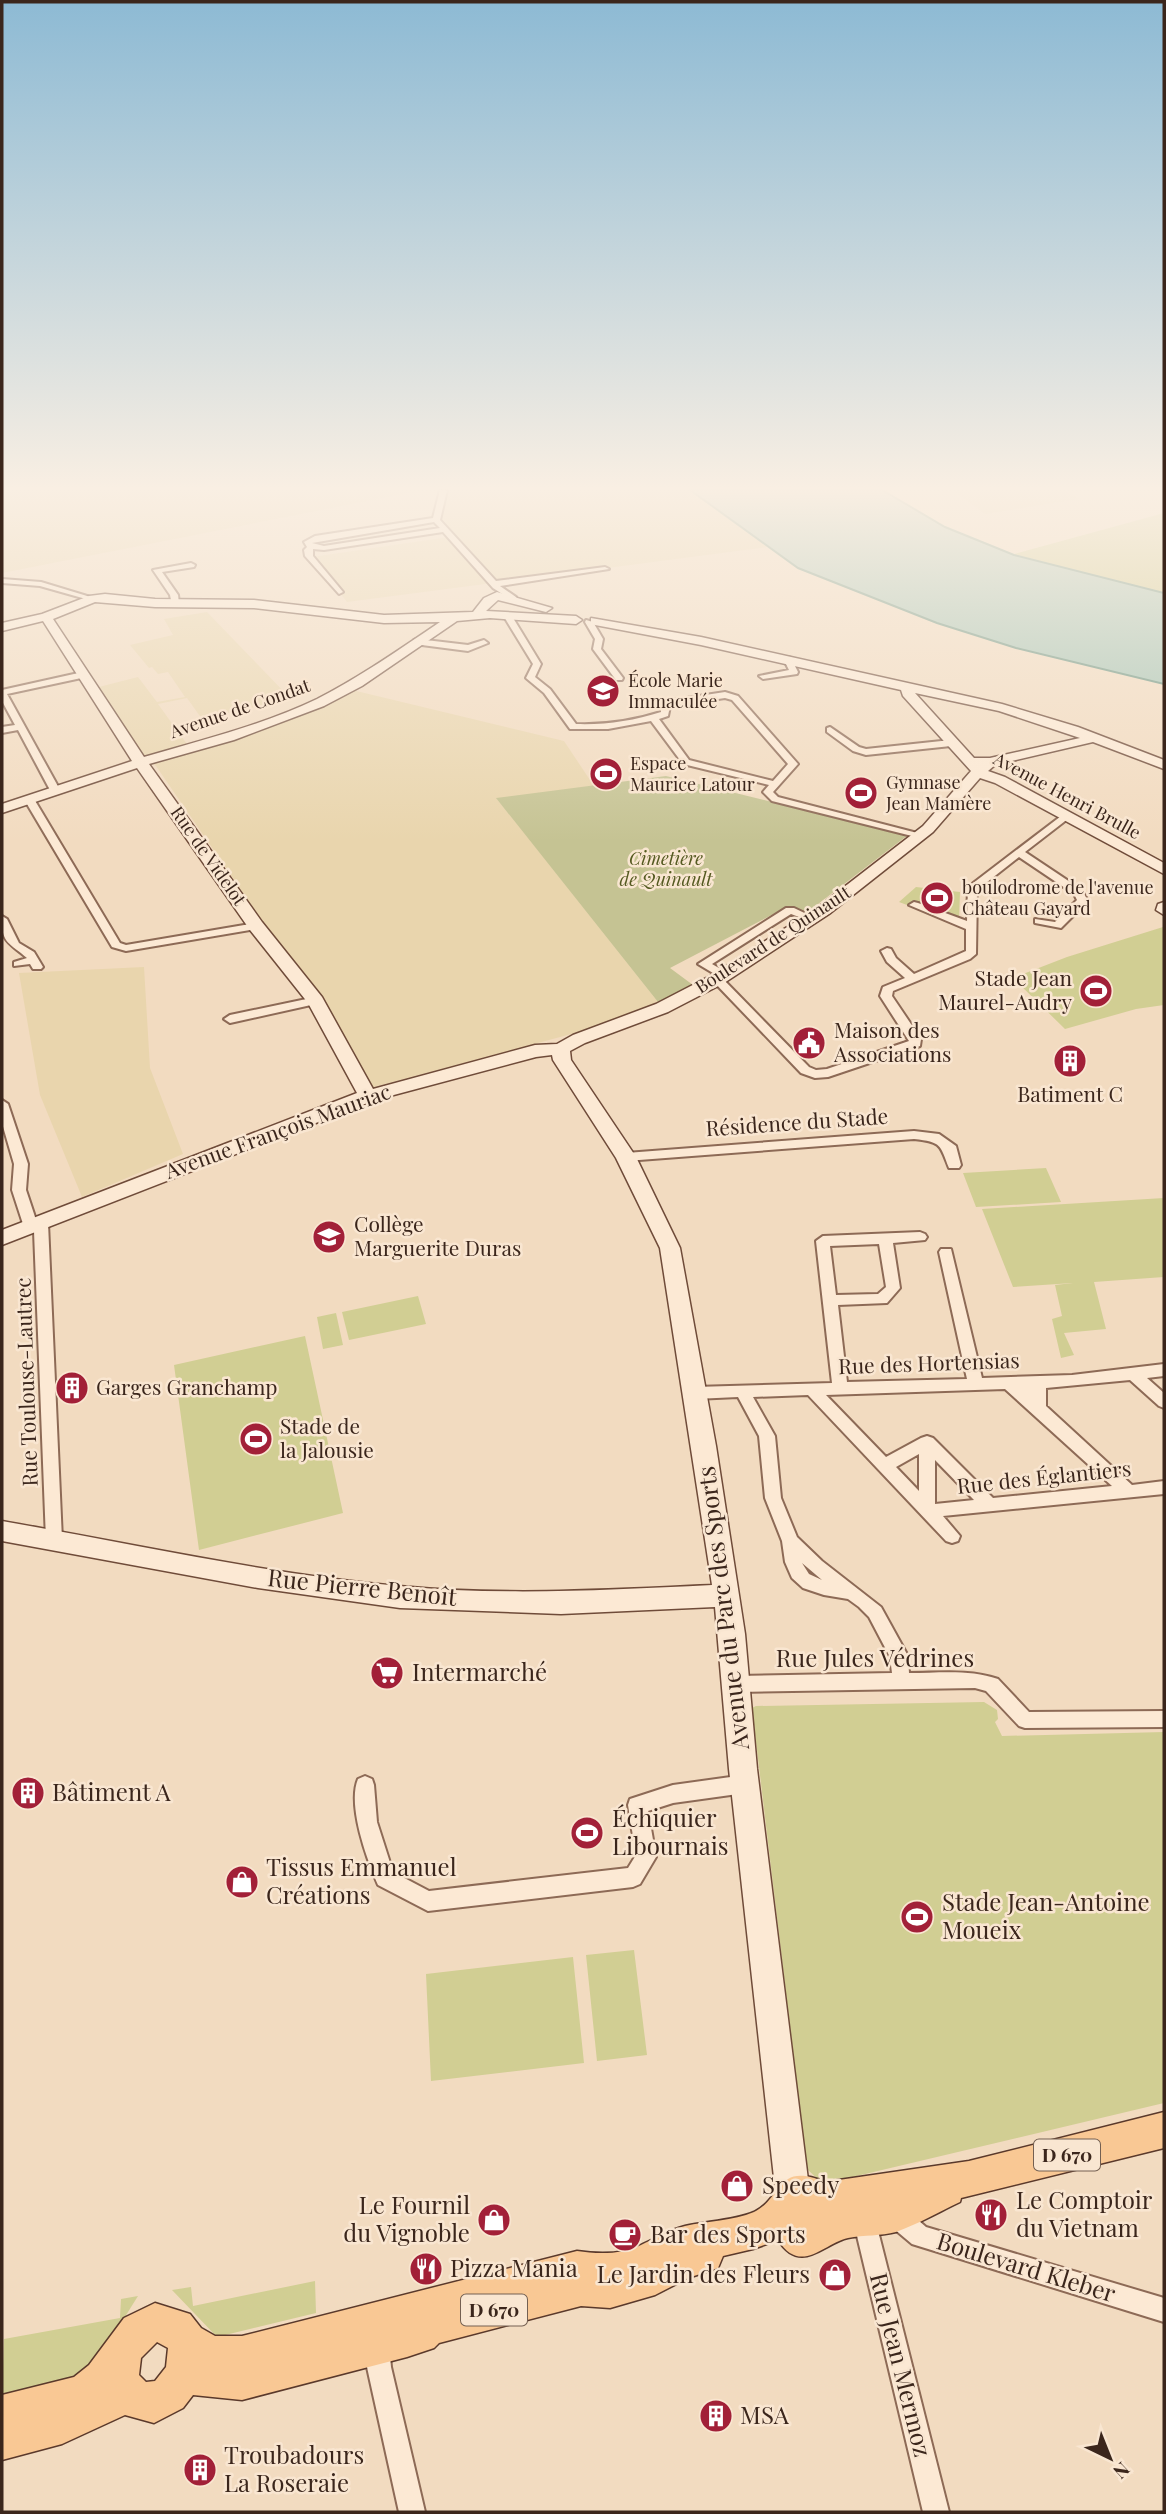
<svg xmlns="http://www.w3.org/2000/svg" width="1166" height="2514" font-family="'Playfair Display',serif">
	<style>
		.farmland { fill: #e9d5ad }
		.green { fill: #d1ce93 }
		.cemetery { fill: #c5c393 }
		.water { fill: #a4c4b5; stroke: #699381; stroke-width: 2 }
		.lines { fill: none; stroke-linecap: round; stroke-linejoin: round }
		.street-casing { stroke: #8d6a56; stroke-width: 4 }
		.secondary-casing { stroke: #6f4b39; stroke-width: 3 }
		.primary-casing { stroke: #5a392b; stroke-width: 3 }
		.street { fill: #fce9d4; fill-rule: evenodd }
		.secondary { fill: #fce9d4; fill-rule: evenodd }
		.primary { fill: #f9c894; fill-rule: evenodd }
		.labels { text-anchor: middle; stroke-width: 5; stroke-linejoin: round; paint-order: stroke }
		.far-poi-label { font-size: 18px; fill: #3b261c; stroke: #f9e6d1; text-anchor: start }
		.far-street-label { font-size: 18px; fill: #3b261c; stroke: #f9e6d1 }
		.far-park-label { font-size: 18px; font-style: italic; fill: #555a21; stroke: #f9e6d1 }
		.shield { fill: #f9e6d1; stroke: #746052; stroke-width: 2 }
		.shield-label { font-size: 19px; font-weight: bold; fill: #3b261c }
		.poi-label { font-size: 21px; fill: #3b261c; stroke: #f9e6d1; text-anchor: start }
		.street-label { font-size: 21px; fill: #3b261c; stroke: #f9e6d1 }
		.near-street-label { font-size: 24px; fill: #3b261c; stroke: #f9e6d1 }
		.near-poi-label { font-size: 24px; fill: #3b261c; stroke: #f9e6d1; text-anchor: start }
	</style>
	<rect width="100%" height="100%" fill="#f2dbc0"/>
	<path class="farmland" d="M2 490H423L2 573Z
		M443 490H689L767 547 347 602 312 557 449 537 437 518Z
		M1064 490 1079 499 985 514 954 491Z
		M207 612 291 699 202 719 187 698 158 704 189 747 243 730 348 689 564 741 594 786 497 799 658 1002 590 1029 370 1088 322 1001 261 919 156 766 145 757 95 688 138 677 157 702 185 697 168 672 158 674 152 667 149 668 130 645 173 635 164 619Z
		M144 967 150 1068 183 1154 82 1197 40 1095 19 973Z"/>
	<path class="green" d="M1164 513V594L1007 556Z
		M916 887 960 892 959 920 911 902 907 905 899 902Z
		M1163 927 1164 1005 1136 1009 1065 1029 1013 978 1067 957Z
		M1046 1168 1061 1202 976 1207 963 1173Z
		M1164 1198V1277L1094 1282 1106 1329 1064 1333 1074 1355 1061 1358 1052 1319 1062 1316 1055 1285 1073 1283 1013 1287 982 1209Z
		M418 1296 426 1324 349 1340 342 1312Z
		M336 1313 343 1345 323 1349 317 1317Z
		M305 1336 343 1513 199 1550 174 1365Z
		M984 1702 997 1710 998 1719 995 1722 1002 1736 1164 1732V2103L823 2184 807 2169 752 1708 756 1706Z
		M634 1950 647 2055 597 2061 586 1955Z
		M573 1957 584 2063 431 2081 426 1974Z
		M315 2281 316 2313 217 2337 172 2290 191 2287 193 2306Z
		M138 2296 88 2376 2 2394 4 2339 120 2318 121 2299Z"/>
	<path class="cemetery" d="M666 776 908 835 805 914 794 909H783L670 968 693 985 658 1002 496 798Z"/>
	<path class="water" d="M690 490H882L945 527 1014 555 1164 593V684L1016 648 937 623 798 568Z"/>
	<g class="lines">
		<defs>
			<path id="street" d="M440 490H447L440 520 496 581 605 567 609 569 500 586 516 597 517 599 513 601 493 588 443 532 324 550 313 549V556L343 592 339 594 305 556 304 550 307 547 304 542 315 536 433 518ZM434 522 440 528 324 546 312 543Z
				M191 563 195 565 194 567 162 572 178 595 179 603 172 605 170 595 153 570Z
				M2 579 41 582 97 599 93 601 40 586 2 583Z
				M504 613H510L541 664 535 677 550 689 576 724C605 725 633 721 661 712V704L666 701 725 692 738 696 798 764 773 792 778 797 925 835 920 838 772 801 763 792 769 785 683 764 651 721 608 729H570L544 693 526 678 533 664 503 615ZM725 698 732 700 788 764 773 781 689 760 659 719 668 716 670 706Z
				M586 620 593 622 603 639 601 649 623 678 622 680H616L593 649 595 639 585 622Z
				M417 639 468 645 484 640 488 643 468 651 414 644V640Z
				M788 657 791 658 798 672 797 674 763 679 759 676 789 670 784 660Z
				M83 672 86 673V677L7 694 60 790 55 793 50 790 18 730 2 733V727L15 725 2 701V690Z
				M830 727 859 747 866 749 951 740 956 743 951 746 866 755 853 751 827 732V728Z
				M29 796 34 799 120 943 126 945 256 923 262 926 256 929 126 951 112 947 24 799Z
				M1065 813 1070 816 1069 818 1025 852 1082 890 1088 901 1061 928 1035 923V919L1055 922 1077 900 1074 894 1019 857 977 890 976 954 970 959 893 991 892 996 921 1039 920 1046 828 1077 815 1078 801 1073 713 981V977L718 976 698 964 786 908H794L817 919 812 922 791 914 712 964 731 975 729 977 722 978 809 1067 816 1070 827 1069 909 1041 880 996 883 987 905 978 887 962 881 951 887 948 891 949 896 958 914 974 966 951V929L909 905 914 902 918 903 967 921 968 887Z
				M2 916 7 919 19 943 34 952 43 967 41 969H33L30 964 14 966V962L27 958C9 942 1 944 2 916Z
				M316 997 322 1001 320 1003 230 1023 224 1019 230 1015Z
				M2 1100 8 1104 28 1164 26 1190 36 1220 41 1218 48 1223 62 1540 60 1545 54 1547 48 1545 46 1540 34 1231 26 1230 24 1227 12 1190 14 1164 2 1123Z
				M914 1131 939 1134 956 1146 961 1165 959 1168H949C940 1145 942 1142 914 1139L626 1161 619 1157 626 1153Z
				M920 1232 925 1234 927 1237 925 1240 893 1243 900 1288 887 1303 838 1305 847 1382 967 1379 939 1252 941 1249H951L982 1378 1072 1375 1164 1364V1376L1147 1378 1164 1393V1408L1159 1406 1130 1380 1046 1388V1406L1132 1485 1164 1481V1494L943 1516 960 1536 958 1541 952 1543 946 1541 808 1395 753 1397 775 1436 781 1498 797 1537 822 1561 881 1607 908 1656 909 1673C939 1673 970 1669 998 1679L1029 1712 1164 1711V1727L1025 1728 1019 1726 986 1691 975 1688 738 1692 732 1690 729 1684 732 1678 738 1676 892 1673 890 1657 869 1617 859 1607 848 1599 824 1595 803 1588 792 1578 785 1562 782 1541 765 1498 759 1436 738 1397 695 1399 690 1397 687 1393 690 1389 695 1387 832 1383 816 1241 823 1236ZM879 1244 886 1287 878 1294 836 1295 830 1246ZM1005 1389 1112 1486 993 1498 933 1438 927 1436 921 1438 886 1457 826 1395ZM919 1454V1491L896 1467ZM935 1460 974 1500 935 1504ZM802 1563 822 1580 809 1574Z
				M745 1775 752 1778 754 1784 752 1790 745 1793 673 1803 648 1811 656 1857 640 1884 633 1887 428 1911 378 1885C367 1860 347 1805 358 1779L365 1776 372 1779 374 1785 377 1822 393 1872 429 1891 628 1868 636 1855 628 1805 630 1799 673 1785Z
				M895 2204 903 2207 926 2227 1164 2298V2322L912 2244 887 2223 884 2215 887 2207Z
				M864 2208 872 2211 875 2219 949 2512H923L853 2219 856 2211Z
				M377 2334 385 2338 389 2346 391 2367 425 2512H399L367 2367 365 2346 369 2338Z"/>
			<path id="secondary" d="M497 592 552 608 546 612 498 600 486 611 576 616 582 620 576 624 490 618 457 621 362 686 324 706 234 740 149 764 262 922 322 997 373 1089 535 1045 557 1044 573 1035 656 1004 712 975 817 908 923 826 971 771 903 696 901 690 701 645 595 625 591 624V618L701 637 1002 704 1078 727 1164 760V769L1093 742 995 765 988 771 1005 777 1164 863V874L995 783 980 778 933 832 829 914 724 983 668 1012 585 1043 570 1051 571 1060 636 1157 680 1248 716 1446 745 1634 757 1769 810 2196 805 2208 793 2213 781 2208 776 2196 729 1769 715 1607 561 1614 400 1608 258 1588 2 1541V1521C134 1544 266 1574 399 1586 503 1596 608 1590 712 1585L660 1248 616 1158 553 1060 552 1055 536 1057 375 1100 2 1245V1230L357 1093 308 1003 250 930 137 768 2 813V804L132 761 43 621 2 631V623L42 614 89 596 105 594 155 599 254 600 384 615 473 612 484 598ZM95 602 155 607 254 608 384 623 440 622C400 649 360 677 317 699 263 725 202 740 144 757L53 619ZM915 693 999 711 1080 738 990 758H974Z
				M1164 902V915L1156 910 1158 904Z"/>
			<path id="primary" d="M1164 2112V2148L961 2198 960 2202C939 2212 918 2224 896 2232 881 2236 864 2235 848 2238 824 2243 801 2276 778 2240L753 2249 723 2256 718 2268 688 2278 655 2295 610 2308 581 2306 439 2343 434 2348 407 2357 242 2400 193 2395 183 2408 154 2423 125 2415 62 2444 2 2460V2395L74 2377 89 2365 124 2318 155 2303 190 2314 201 2328 215 2336H242L577 2251C597 2254 622 2255 641 2245 656 2238 668 2230 685 2226 707 2221 733 2221 754 2212 783 2198 776 2161 825 2182L969 2161ZM157 2342 168 2348 166 2367 155 2381 146 2382 139 2375 141 2358Z"/>
		</defs>
		<use href="#street" class="street-casing"/>
		<use href="#secondary" class="secondary-casing"/>
		<use href="#primary" class="primary-casing"/>
		<use href="#street" class="street"/>
		<use href="#secondary" class="secondary"/>
		<use href="#primary" class="primary"/>
	</g>
	<linearGradient id="sky" x2="0" y2="1"><stop stop-color="#8dbad4"/><stop offset="0.58" stop-color="#f9efe3"/><stop offset="1" stop-color="#f9efe3" stop-opacity="0"/></linearGradient>
	<rect width="1166" height="842" fill="url(#sky)"/>
	<defs>
		<symbol id="school-disc" viewBox="-11 -11 22 22"><circle r="9.5" fill="#a22038" stroke="#f9e6d1"/><path d="M0-5L7-2L0 1L-7-2ZM-4 1L0 2.5L4 1V4Q0 6-4 4Z" fill="#fff"/></symbol>
		<symbol id="stadium-disc" viewBox="-11 -11 22 22"><circle r="9.5" fill="#a22038" stroke="#f9e6d1"/><path d="M0-5a6.5 5 0 1 0 0 10a6.5 5 0 1 0 0-10ZM-3.5-1.8h7v3.6h-7Z" fill="#fff"/></symbol>
		<symbol id="civic-disc" viewBox="-11 -11 22 22"><circle r="9.5" fill="#a22038" stroke="#f9e6d1"/><path d="M-.6-6.5H3V-4.5H.6V-3L4-1V1h2V6H-6V1h2V-1L-.6-3ZM-1.2 2.5V6h2.4V2.5Z" fill="#fff"/></symbol>
		<symbol id="building-disc" viewBox="-11 -11 22 22"><circle r="9.5" fill="#a22038" stroke="#f9e6d1"/><path d="M-4-6H4V6H1V3H-1V6H-4ZM-2.5-4.3h1.7v1.8h-1.7ZM.8-4.3h1.7v1.8H.8ZM-2.5-1h1.7V.8h-1.7ZM.8-1h1.7V.8H.8Z" fill="#fff"/></symbol>
		<symbol id="supermarket-disc" viewBox="-11 -11 22 22"><circle r="9.5" fill="#a22038" stroke="#f9e6d1"/><path d="M-6-5.5h2.5l.6 2H6L4.5 2H-2.5L-4.4-4H-6ZM-1.5 3.2a1.3 1.3 0 1 0 .1 0ZM3 3.2a1.3 1.3 0 1 0 .1 0Z" fill="#fff"/></symbol>
		<symbol id="shop-disc" viewBox="-11 -11 22 22"><circle r="9.5" fill="#a22038" stroke="#f9e6d1"/><path d="M-5-2.5h2.3a2.7 3.5 0 0 1 5.4 0H5L5.5 6h-11ZM-1.5-2.5h3a1.5 2.3 0 0 0-3 0Z" fill="#fff"/></symbol>
		<symbol id="restaurant-disc" viewBox="-11 -11 22 22"><circle r="9.5" fill="#a22038" stroke="#f9e6d1"/><path d="M-5-6h1v4h1v-4h1v4h1v-4h1v5L-1.5 .5V6h-2V.5L-5-1ZM5-6V6H3V1.5H1.5Q1.5-4 5-6Z" fill="#fff"/></symbol>
		<symbol id="cafe-disc" viewBox="-11 -11 22 22"><circle r="9.5" fill="#a22038" stroke="#f9e6d1"/><path d="M-5.5-4.5H6V0H3Q3 3.5 0 3.5H-2.5Q-5.5 3.5-5.5 0ZM3-3.2v2h1.7v-2ZM-6 4.5H4V6H-6Z" fill="#fff"/></symbol>
	</defs>
	<g fill-rule="evenodd">
		<use href="#school-disc" x="584" y="672" width="38" height="38"/>
		<use href="#stadium-disc" x="587" y="755" width="38" height="38"/>
		<use href="#stadium-disc" x="842" y="774" width="38" height="38"/>
		<use href="#stadium-disc" x="918" y="879" width="38" height="38"/>
		<use href="#stadium-disc" x="1077" y="972" width="38" height="38"/>
		<use href="#civic-disc" x="790" y="1024" width="38" height="38"/>
		<use href="#building-disc" x="1051" y="1042" width="38" height="38"/>
		<use href="#school-disc" x="310" y="1218" width="38" height="38"/>
		<use href="#building-disc" x="53" y="1369" width="38" height="38"/>
		<use href="#stadium-disc" x="237" y="1420" width="38" height="38"/>
		<use href="#supermarket-disc" x="368" y="1654" width="38" height="38"/>
		<use href="#building-disc" x="9" y="1774" width="38" height="38"/>
		<use href="#stadium-disc" x="568" y="1814" width="38" height="38"/>
		<use href="#shop-disc" x="223" y="1863" width="38" height="38"/>
		<use href="#stadium-disc" x="898" y="1898" width="38" height="38"/>
		<use href="#shop-disc" x="718" y="2167" width="38" height="38"/>
		<use href="#restaurant-disc" x="972" y="2196" width="38" height="38"/>
		<use href="#shop-disc" x="475" y="2201" width="38" height="38"/>
		<use href="#cafe-disc" x="606" y="2216" width="38" height="38"/>
		<use href="#restaurant-disc" x="407" y="2250" width="38" height="38"/>
		<use href="#shop-disc" x="816" y="2256" width="38" height="38"/>
		<use href="#building-disc" x="697" y="2397" width="38" height="38"/>
		<use href="#building-disc" x="181" y="2451" width="38" height="38"/>
	</g>
	<g class="labels">
		<g class="far-poi-label">
			<text x="628" y="687">École Marie<tspan x="628" dy="21">Immaculée</tspan></text>
			<text x="630" y="770">Espace<tspan x="630" dy="21">Maurice Latour</tspan></text>
			<text x="886" y="789">Gymnase<tspan x="886" dy="21">Jean Mamère</tspan></text>
			<text x="962" y="894">boulodrome de l'avenue<tspan x="962" dy="21">Château Gayard</tspan></text>
		</g>
		<g class="far-street-label">
			<text transform="translate(240 709) rotate(-19)" y="6">Avenue de Condat</text>
			<text transform="translate(1067 796) rotate(28)" y="6">Avenue Henri Brulle</text>
			<text transform="translate(208 856) rotate(55)" y="6">Rue de Videlot</text>
			<text transform="translate(773 940) rotate(-33)" y="6">Boulevard de Quinault</text>
		</g>
		<g class="far-park-label">
			<text x="666" y="865">Cimetière<tspan x="666" dy="21">de Quinault</tspan></text>
		</g>
		<g class="shield">
			<rect x="1034" y="2139.5" width="66" height="31" rx="5"/>
			<rect x="461" y="2294.5" width="66" height="31" rx="5"/>
		</g>
		<g class="shield-label">
			<text x="1067" y="2162">D 670</text>
			<text x="494" y="2317">D 670</text>
		</g>
		<g class="poi-label">
			<text x="1072" y="986" text-anchor="end">Stade Jean<tspan x="1072" dy="24">Maurel-Audry</tspan></text>
			<text x="834" y="1038">Maison des<tspan x="834" dy="24">Associations</tspan></text>
			<text x="1070" y="1102" text-anchor="middle">Batiment C</text>
			<text x="354" y="1232">Collège<tspan x="354" dy="24">Marguerite Duras</tspan></text>
			<text x="96" y="1395">Garges Granchamp</text>
			<text x="280" y="1434">Stade de<tspan x="280" dy="24">la Jalousie</tspan></text>
		</g>
		<g class="street-label">
			<text transform="translate(797 1123) rotate(-4)" y="7">Résidence du Stade</text>
			<text transform="translate(278 1132) rotate(-20)" y="7">Avenue François Mauriac</text>
			<text transform="translate(929 1364) rotate(-2)" y="7">Rue des Hortensias</text>
			<text transform="translate(27 1382) rotate(-92)" y="7">Rue Toulouse-Lautrec</text>
			<text transform="translate(1044 1478) rotate(-6)" y="7">Rue des Églantiers</text>
		</g>
		<g class="near-street-label">
			<text transform="translate(362 1588) rotate(6)" y="8">Rue Pierre Benoît</text>
			<text transform="translate(724 1608) rotate(-97)" y="8">Avenue du Parc des Sports</text>
			<text x="875" y="1667">Rue Jules Védrines</text>
			<text transform="translate(1026 2268) rotate(17)" y="8">Boulevard Kleber</text>
			<text transform="translate(900 2365) rotate(76)" y="8">Rue Jean Mermoz</text>
		</g>
		<g class="near-poi-label">
			<text x="412" y="1681">Intermarché</text>
			<text x="52" y="1801">Bâtiment A</text>
			<text x="612" y="1827">Échiquier<tspan x="612" dy="28">Libournais</tspan></text>
			<text x="266" y="1876">Tissus Emmanuel<tspan x="266" dy="28">Créations</tspan></text>
			<text x="942" y="1911">Stade Jean-Antoine<tspan x="942" dy="28">Moueix</tspan></text>
			<text x="762" y="2194">Speedy</text>
			<text x="1016" y="2209">Le Comptoir<tspan x="1016" dy="28">du Vietnam</tspan></text>
			<text x="470" y="2214" text-anchor="end">Le Fournil<tspan x="470" dy="28">du Vignoble</tspan></text>
			<text x="650" y="2243">Bar des Sports</text>
			<text x="450" y="2277">Pizza Mania</text>
			<text x="810" y="2283" text-anchor="end">Le Jardin des Fleurs</text>
			<text x="740" y="2424">MSA</text>
			<text x="224" y="2464">Troubadours<tspan x="224" dy="28">La Roseraie</tspan></text>
		</g>
	</g>
	<rect width="1166" height="2514" fill="none" stroke="#3b261c" stroke-width="7"/>
	<g transform="translate(1110 2458) rotate(137)" stroke="#f9e6d1" stroke-width="5" paint-order="stroke">
	<path d="M0-5L12 26L0 18L-12 26Z" fill="#3b261c"/>
	<text y="-10" font-size="19" font-weight="bold" text-anchor="middle" fill="#3b261c">N</text>
	</g>
</svg>
